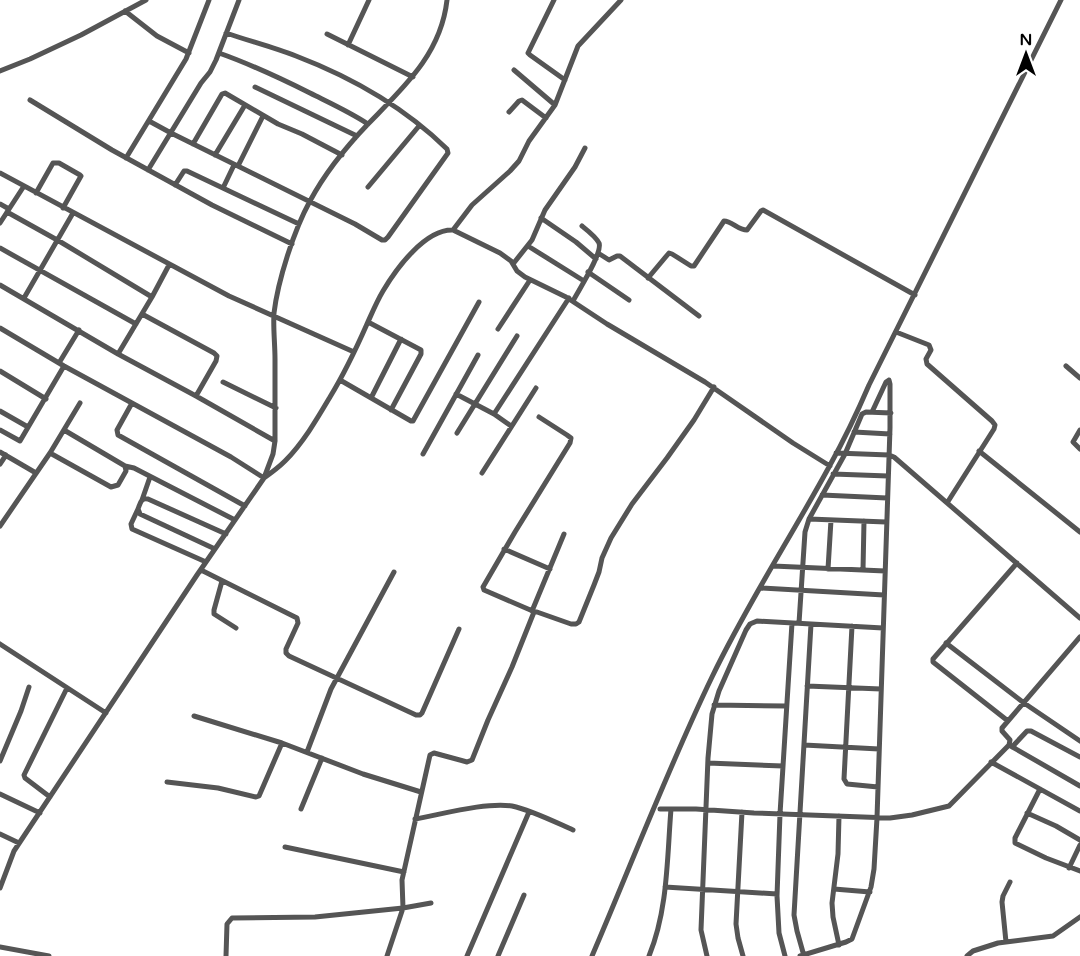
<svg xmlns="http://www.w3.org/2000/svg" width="1080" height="956" font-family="'Varela Round',sans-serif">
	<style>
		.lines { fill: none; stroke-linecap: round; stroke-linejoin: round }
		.minor { stroke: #555; stroke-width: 5 }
	</style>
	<rect width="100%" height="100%" fill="#fff"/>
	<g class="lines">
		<path class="minor" d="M554 0 528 53 530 55 565 80
			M125 11 157 36 189 53
			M327 34 413 77
			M348 45 369 0
			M219 53C250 64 280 78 310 93 330 103 350 112 368 124
			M514 70 555 105
			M0 71 30 59 81 35 146 0
			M255 87 357 136
			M30 100 112 150 212 205 292 244
			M509 112 519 101 522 100 546 118
			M149 121 171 133 355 224 382 240H385L388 237 448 153 447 149C405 108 351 77 296 56 273 47 249 41 226 33
			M193 144 222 94 225 93 278 124 302 134 342 155
			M215 155 245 105
			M126 158 186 59 209 0
			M238 166 263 116
			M148 170 201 83 210 72 216 60 239 0
			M0 173 229 296 354 352
			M175 185 184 171H187L299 224
			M368 187 419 126
			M223 188 234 165
			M36 193 53 163H59L80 175 81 176 63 208
			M0 204 9 209
			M7 212 59 241 152 297
			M541 218 576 242 596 259
			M0 223 24 186
			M453 230 472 205 510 171 519 161 529 141 555 105 578 46 621 0
			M528 246 584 281
			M0 248 136 324
			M598 253 609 260 617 256H620L699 316
			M513 264 532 240 545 210 575 167 585 148
			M588 272 629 300
			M648 278 669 253 672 254 691 266H694L724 221C732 221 738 230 747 230L761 211 763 210 915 295
			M0 285 118 354 196 396 275 441
			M24 298 73 213
			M573 301C578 291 603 253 599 243 596 237 587 230 582 226
			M142 314 214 353 217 356 216 361 196 396
			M368 322 421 350V354L391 410
			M0 328 64 366 231 457 264 478C271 473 279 467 285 461 303 443 317 419 330 397 344 374 356 349 367 324 372 313 377 301 383 291 396 269 425 229 453 230L500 253 511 261 517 271 525 277 566 297 607 324 705 382 793 443 830 466
			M498 329 530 280
			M896 332 929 345 931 350 926 359 927 364 992 421 995 425 994 429 947 503
			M118 354 152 297 169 265
			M59 363 79 330
			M1066 366 1080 378
			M0 371 46 399
			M340 380 411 421H413L479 302
			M223 382 276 408
			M456 394 494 414 511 426
			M371 398 401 339
			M132 403 117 430 118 435 245 506
			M0 411 28 427
			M494 414 569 298
			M0 430 20 441 64 366
			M1080 430 1073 442 1080 449
			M854 432 890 434
			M457 433 517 336
			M979 451 1080 532
			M0 452 36 473
			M50 453 111 487 118 485 126 471 125 466 64 430
			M836 453 889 455 894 457 1080 618
			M423 454 478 355
			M0 464 6 455
			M125 466 134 468 235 520
			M482 473 536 388
			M833 474 888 476
			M822 495 887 498
			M142 500 150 477
			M138 509 131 524 132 529 206 562
			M809 519 886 522
			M0 526 50 453 80 403
			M215 549 140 514 138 509C140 504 141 497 148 499L226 534
			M504 549 550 569
			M773 566 885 571
			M828 569 831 520
			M201 570 297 618 298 623 286 649V653L289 656 416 715H420L422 713 459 629
			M863 570 864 521
			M222 581 214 610V614L236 628
			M760 588 884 595
			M532 611 564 534
			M535 612 484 590 483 587 515 532 570 443 571 438 567 435 539 417
			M799 623 805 532 809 519 845 454 862 414 866 412 891 413
			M852 626 844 779 847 784 878 787
			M946 643 1024 703 1080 741
			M0 644 106 713
			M807 686 881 689
			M714 705 786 706
			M194 716 282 743 363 774 421 792
			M1008 721 933 662V659L1017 563
			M804 745 879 749
			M1009 745 1080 786
			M1012 747 1027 731H1031L1080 757
			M307 752 331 689 394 572
			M0 761 21 711 29 687
			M991 762 1080 811
			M708 763 783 766
			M167 782 218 788 256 797 259 796 282 743
			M1040 789 1015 838V843L1046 858 1080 871
			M0 794 40 813
			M50 797 25 778 24 775 67 688
			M301 809 322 758
			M660 809H696L754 813 890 818 912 815 949 806 1009 745 1010 740 1002 731V728L1080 637
			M742 812 736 924 738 938 743 956
			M1027 813 1056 826 1080 840
			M415 819C443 814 486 802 512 806 531 810 555 822 573 830
			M0 834 19 843
			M285 847 404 872
			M1069 868 1080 845
			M665 887 777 894
			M0 888 14 851 197 575 264 478 273 454 275 441C275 414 275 387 275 359 275 344 273 328 274 313 278 280 294 230 310 201 325 173 346 147 368 124 404 87 441 54 447 0
			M834 889 870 892
			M1006 942 1002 902 1003 896 1010 882
			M839 945 833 917 832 903 838 854 839 816
			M0 947 49 956
			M226 956 227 924 232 918 315 917 403 908 431 903
			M387 956 403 908 402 880 430 755 434 753 467 762 472 760 488 720 512 667 534 612H537L571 624H576L579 622 594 585 599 572 602 558 611 538 632 504 667 458 694 420 714 387
			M467 956 529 812
			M498 956 524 895
			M592 956C632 863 668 768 712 677 747 604 791 537 829 467 844 440 857 413 869 385L1061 0
			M649 956C668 910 667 858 671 809
			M707 956 701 930 708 758 712 714 719 691 746 630 750 624 757 621 883 628
			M785 956 779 933 777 896 780 814 792 623
			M800 956 846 942 852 939 871 887 874 869 877 818 890 428V384L889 380 886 382 872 412
			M804 956 797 931 794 915 811 624
			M967 956 973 951 998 943 1053 936 1080 917"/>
	</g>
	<g transform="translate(1026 54)" stroke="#ffffff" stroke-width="4.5" paint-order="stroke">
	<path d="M0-4.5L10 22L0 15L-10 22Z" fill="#000000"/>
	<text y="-9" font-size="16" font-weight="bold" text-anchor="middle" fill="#000000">N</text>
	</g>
</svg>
